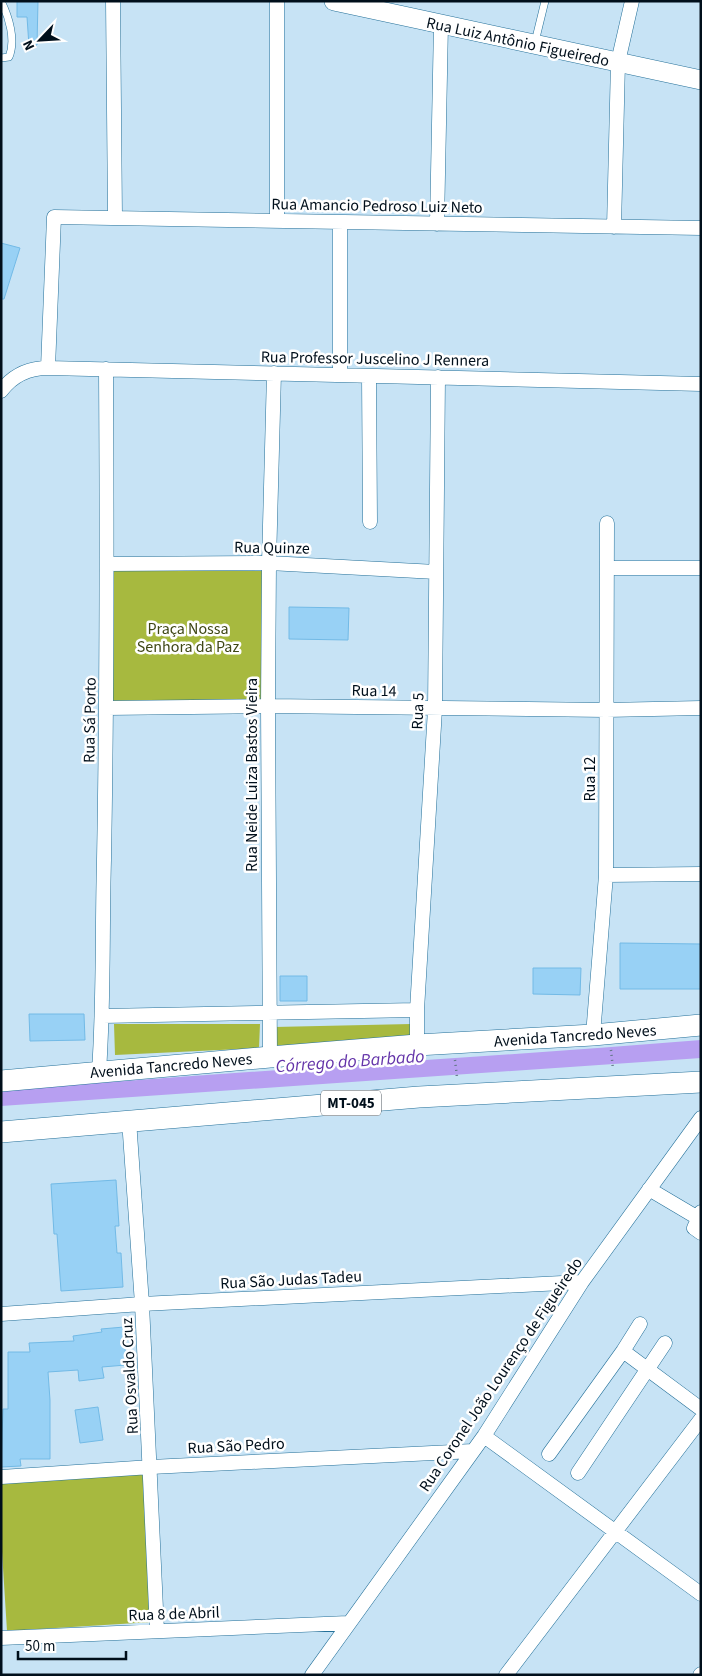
<svg xmlns="http://www.w3.org/2000/svg" width="702" height="1676" font-family="'Source Sans 3',sans-serif">
	<style>
		.green { fill: #a7b93f }
		.water { fill: #b79ff1 }
		.building { fill: #98d1f5; stroke: #72bae6 }
		.lines { fill: none; stroke-linecap: round; stroke-linejoin: round }
		.lane-casing { stroke: #247099; stroke-width: 8 }
		.street-casing { stroke: #247099; stroke-width: 15 }
		.secondary-casing { stroke: #247099; stroke-width: 20 }
		.primary-casing { stroke: #247099; stroke-width: 22 }
		.path { stroke: #607684; stroke-width: 2.5; stroke-dasharray: 1 4; stroke-linecap: butt }
		.lane { stroke: #fff; stroke-width: 7 }
		.street { stroke: #fff; stroke-width: 14 }
		.secondary { stroke: #fff; stroke-width: 19 }
		.primary { stroke: #fff; stroke-width: 21 }
		.labels { text-anchor: middle; stroke-width: 5; stroke-linejoin: round; paint-order: stroke }
		.shield { fill: #fff; stroke: #4c575f; stroke-width: 1 }
		.shield-label { font-size: 15px; font-weight: bold; fill: #000f1b }
		.street-label { font-size: 16px; fill: #000f1b; stroke: #fff }
		.park-label { font-size: 16px; fill: #3e4614; stroke: #fff }
		.water-label { font-size: 18px; font-style: italic; fill: #6333a9; stroke: #fff }
	</style>
	<rect width="100%" height="100%" fill="#c7e3f5"/>
	<path class="green" d="M111 570 264 571V704L111 703Z
		M114 1024H260L259 1048 115 1055Z
		M411 1024 410 1040 273 1053 274 1027Z
		M144 1472 153 1622 7 1631 1 1536V1480Z"/>
	<path class="water" d="M701 1040V1058L1 1106V1091C234 1071 468 1059 701 1040Z"/>
	<path class="building" d="M17 1H38L37 45 29 46 27 17H17Z
		M1 243 20 248 4 299H1Z
		M289 607 349 608 348 640 289 639Z
		M620 943 701 944V989H620Z
		M533 968H581L580 995 533 994Z
		M280 976H307V1001H280Z
		M29 1014H84L85 1040 30 1041Z
		M116 1180 119 1226H115L117 1253H121L123 1287 61 1291 57 1234H54L51 1184Z
		M124 1327 126 1365 102 1367 104 1378 79 1381 78 1370 48 1372 50 1400V1459H20L21 1466 1 1467 3 1409H8V1352H30L29 1343 74 1341 73 1336 102 1332 101 1329Z
		M98 1407 103 1440 80 1443 75 1410Z"/>
	<g class="lines">
		<defs>
			<path id="lane" d="M535 42 545 1
				M1 58 9 57C16 40 9 17 1 1"/>
			<path id="street" d="M113 1 115 218
				M277 221V1
				M437 224 441 24
				M614 227 618 62 632 1
				M48 368 54 217 701 228
				M340 375V222
				M369 376 370 522
				M1 391C13 375 28 368 48 368L701 384
				M107 564 269 563 436 572
				M607 568H701
				M107 708 268 706 606 710 701 708
				M606 875 701 874
				M103 1016 417 1010
				M593 1035 606 875 607 523
				M417 1045V1010L435 709 438 377
				M270 1057 268 706 269 563 274 373
				M99 1071C104 1001 102 930 104 860 107 696 107 532 106 369
				M129 1120 142 1304 157 1631
				M649 1189 698 1218
				M701 1212 694 1228 701 1233
				M1 1314 142 1304 582 1282
				M623 1351 701 1409
				M484 1436 701 1594
				M549 1454 623 1351 640 1324
				M578 1473 665 1343
				M1 1477 151 1467 473 1451
				M1 1638 348 1623
				M312 1675 484 1436 582 1282 701 1118
				M506 1675 701 1419
				M700 1675 701 1674"/>
			<path id="secondary" d="M334 1 701 80"/>
			<path id="primary" d="M1 1081 270 1057 417 1045 593 1035 701 1025
				M1 1132 419 1097 701 1082"/>
		</defs>
		<use href="#lane" class="lane-casing"/>
		<use href="#street" class="street-casing"/>
		<use href="#secondary" class="secondary-casing"/>
		<use href="#primary" class="primary-casing"/>
		<path class="path" d="M611 1050 613 1069
			M455 1060 457 1077"/>
		<use href="#lane" class="lane"/>
		<use href="#street" class="street"/>
		<use href="#secondary" class="secondary"/>
		<use href="#primary" class="primary"/>
	</g>
	<g class="labels">
		<rect class="shield" x="321" y="1090.5" width="60" height="25" rx="4"/>
		<g class="shield-label">
			<text x="351" y="1108">MT-045</text>
		</g>
		<g class="street-label">
			<text transform="translate(518 41) rotate(12)" y="6">Rua Luiz Antônio Figueiredo</text>
			<text transform="translate(377 205) rotate(1)" y="6">Rua Amancio Pedroso Luiz Neto</text>
			<text transform="translate(375 358) rotate(1)" y="6">Rua Professor Juscelino J Rennera</text>
			<text transform="translate(272 547) rotate(1)" y="6">Rua Quinze</text>
			<text transform="translate(374 690) rotate(1)" y="6">Rua 14</text>
			<text transform="translate(417 711) rotate(-88)" y="6">Rua 5</text>
			<text transform="translate(89 720) rotate(-89)" y="6">Rua Sá Porto</text>
			<text transform="translate(251 775) rotate(-90)" y="6">Rua Neide Luiza Bastos Vieira</text>
			<text transform="translate(589 779) rotate(-90)" y="6">Rua 12</text>
			<text transform="translate(575 1035) rotate(-4)" y="6">Avenida Tancredo Neves</text>
			<text transform="translate(171 1065) rotate(-5)" y="6">Avenida Tancredo Neves</text>
			<text transform="translate(291 1279) rotate(-3)" y="6">Rua São Judas Tadeu</text>
			<text transform="translate(500 1374) rotate(-56)" y="6">Rua Coronel João Lourenço de Figueiredo</text>
			<text transform="translate(129 1376) rotate(-93)" y="6">Rua Osvaldo Cruz</text>
			<text transform="translate(236 1445) rotate(-3)" y="6">Rua São Pedro</text>
			<text transform="translate(174 1613) rotate(-2)" y="6">Rua 8 de Abril</text>
		</g>
		<g class="park-label">
			<text x="188" y="634">Praça Nossa<tspan x="188" dy="18">Senhora da Paz</tspan></text>
		</g>
		<g class="water-label">
			<text transform="translate(350 1061) rotate(-4)" y="6">Córrego do Barbado</text>
		</g>
	</g>
	<rect width="702" height="1676" fill="none" stroke="#000f1b" stroke-width="5"/>
	<g transform="translate(40 40) rotate(245)" stroke="#ffffff" stroke-width="4" paint-order="stroke">
	<path d="M0-4L9 19L0 12L-9 19Z" fill="#000f1b"/>
	<text y="-8" font-size="14" font-weight="bold" text-anchor="middle" fill="#000f1b">N</text>
	</g>
	<path d="M18 1651v8h108v-8" fill="none" stroke="#000f1b" stroke-width="2.5"/>
	<text x="25" y="1651" font-size="15" fill="#000f1b" stroke="#ffffff" stroke-width="4" paint-order="stroke">50 m</text>
</svg>
